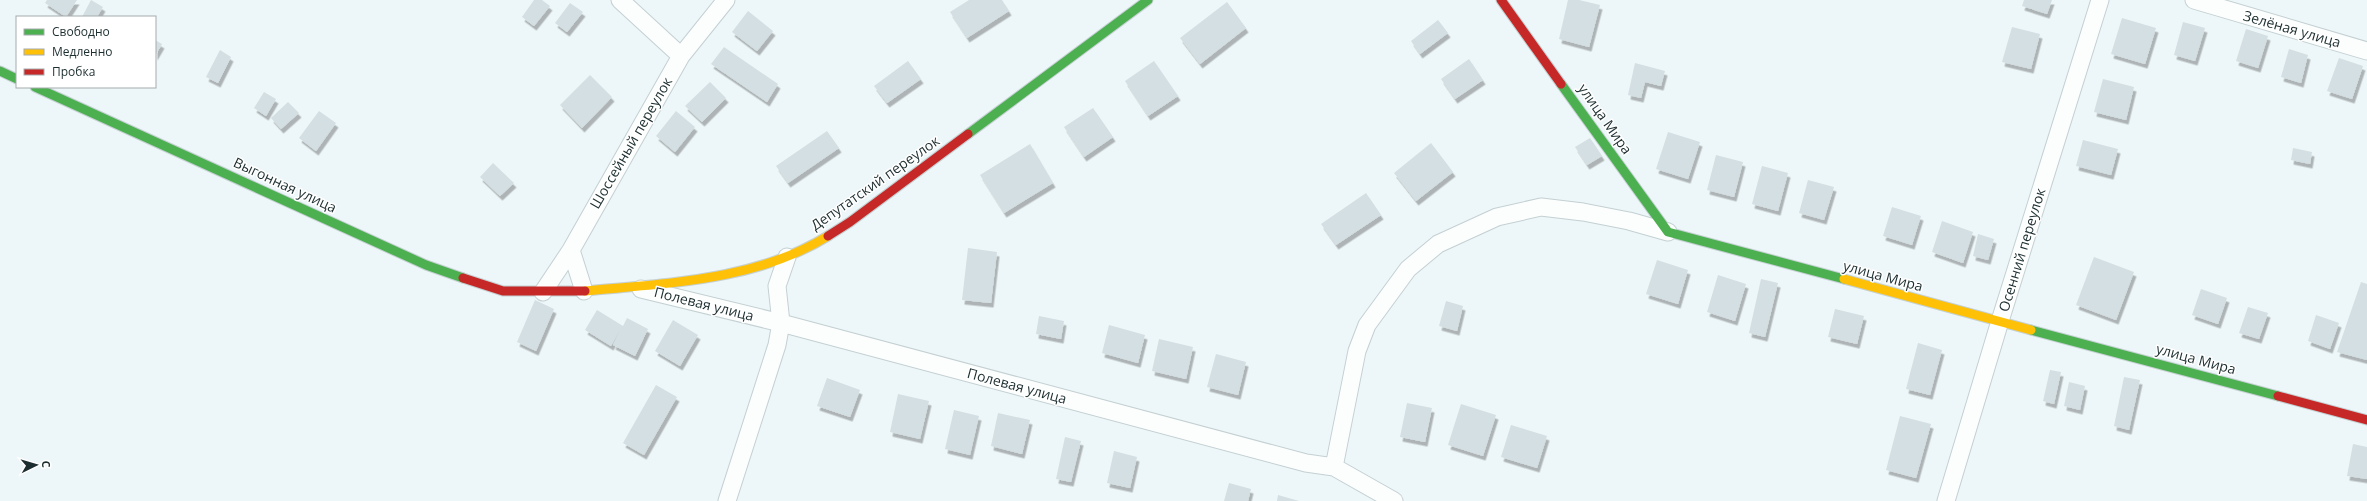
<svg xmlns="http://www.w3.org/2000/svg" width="2367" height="501" font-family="'Open Sans',sans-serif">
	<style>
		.building { fill: #d4dfe3; filter: url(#shadow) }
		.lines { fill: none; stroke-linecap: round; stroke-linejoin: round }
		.street-casing { stroke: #c4d0d2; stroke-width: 19 }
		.fast-casing { stroke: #c4d0d2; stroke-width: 11 }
		.slow-casing { stroke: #c4d0d2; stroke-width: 11 }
		.jam-casing { stroke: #c4d0d2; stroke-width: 11 }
		.street { stroke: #fcfefe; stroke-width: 17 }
		.fast { stroke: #4caf50; stroke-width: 9 }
		.slow { stroke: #ffc107; stroke-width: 9 }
		.jam { stroke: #c62828; stroke-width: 9 }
		.labels { text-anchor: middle; stroke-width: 3; stroke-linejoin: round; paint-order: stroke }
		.street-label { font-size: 14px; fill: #1d2e30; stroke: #fff }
	</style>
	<defs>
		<filter id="shadow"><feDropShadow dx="2.5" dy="4.5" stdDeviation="0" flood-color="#0004"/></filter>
	</defs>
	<rect width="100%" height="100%" fill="#edf6f8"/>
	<path class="building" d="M47 0H77L66 17 45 3Z
		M91 0 103 7 97 17H82Z
		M534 0H542L550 6 534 26 522 17Z
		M969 0H1002L1009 11 967 38 950 12Z
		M1568 0H1579L1600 5 1589 47 1559 39Z
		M2024 0H2052L2047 14 2022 6Z
		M1227 2 1246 28 1200 64 1180 38Z
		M570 3 583 12 567 32 555 23Z
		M748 11 773 31 757 51 732 32Z
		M2122 18 2156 28 2145 64 2111 54Z
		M1438 20 1448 33 1420 54 1411 41Z
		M2183 22 2205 28 2195 61 2174 55Z
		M2012 27 2040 34 2031 69 2002 62Z
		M2246 29 2268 36 2258 68 2236 61Z
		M155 40 162 44 155 56Z
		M724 47 778 84 767 102 711 64Z
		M2289 49 2308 55 2301 83 2281 77Z
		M220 50 231 57 218 83 206 77Z
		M2339 58 2363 66 2352 99 2327 91Z
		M1469 59 1483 80 1455 99 1441 79Z
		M908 61 921 79 887 103 874 86Z
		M1154 61 1178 96 1148 116 1125 81Z
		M1635 63 1665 71 1661 86 1645 82 1641 98 1628 95Z
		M590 75 612 97 582 128 560 105Z
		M2103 79 2134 87 2126 120 2094 112Z
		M710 82 726 98 702 122 685 106Z
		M264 92 276 99 266 116 254 108Z
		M288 102 299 113 281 129 271 118Z
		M1093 108 1113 137 1084 157 1064 127Z
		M319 111 336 123 316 151 299 138Z
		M676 111 695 127 675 152 656 136Z
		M827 131 839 148 788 183 776 166Z
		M1668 132 1700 142 1688 179 1656 169Z
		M1590 138 1602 156 1587 165 1575 147Z
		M2083 140 2118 149 2111 175 2076 166Z
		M1431 143 1453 172 1416 201 1394 173Z
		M1030 144 1053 183 1004 213 980 175Z
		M2293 148 2312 152 2310 164 2291 160Z
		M1716 155 1743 162 1734 197 1707 190Z
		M493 163 514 183 500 196 480 177Z
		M1762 166 1788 173 1778 211 1752 204Z
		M1808 180 1834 187 1824 220 1799 213Z
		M1366 193 1381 215 1336 245 1321 224Z
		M1892 207 1921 216 1912 245 1883 236Z
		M1942 221 1973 232 1963 263 1932 252Z
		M1978 234 1994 239 1988 260 1973 256Z
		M968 248 997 252 991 303 962 300Z
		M2094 257 2134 272 2116 320 2076 305Z
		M1657 260 1688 270 1678 304 1646 294Z
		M1718 275 1746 284 1735 321 1707 312Z
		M1761 279 1778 283 1765 337 1749 333Z
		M2361 282 2367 284V360L2337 352Z
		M2201 289 2227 298 2218 324 2192 315Z
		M535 300 554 309 536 351 517 342Z
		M1446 301 1463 306 1457 331 1439 326Z
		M2248 307 2268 313 2259 339 2239 333Z
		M1835 309 1864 316 1857 344 1828 337Z
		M597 310 623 326 627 318 648 329 635 356 613 345 620 330 611 346 585 330Z
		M2316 315 2339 323 2330 349 2308 341Z
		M1039 316 1064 321 1061 339 1036 334Z
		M673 320 698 335 680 366 655 351Z
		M1109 325 1145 335 1138 363 1102 353Z
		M1159 339 1193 347 1186 379 1152 371Z
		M1918 343 1942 350 1930 395 1906 389Z
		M1216 354 1246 362 1238 395 1207 387Z
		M2050 370 2061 372 2054 404 2043 401Z
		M2124 377 2140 380 2129 430 2114 426Z
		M827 378 860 390 850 417 817 406Z
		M2069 382 2085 386 2080 410 2064 406Z
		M656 385 677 397 644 455 623 443Z
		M898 394 929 401 920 439 890 432Z
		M1407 403 1432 408 1425 442 1400 437Z
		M1461 404 1496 415 1483 456 1448 445Z
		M954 410 979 416 970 455 945 449Z
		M998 413 1030 420 1022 454 991 446Z
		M1900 416 1931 424 1916 478 1886 470Z
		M1511 425 1547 436 1537 468 1501 457Z
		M1065 437 1081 441 1071 482 1056 479Z
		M2353 444 2367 447V479L2347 476Z
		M1114 451 1137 457 1130 488 1107 483Z
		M1229 483 1251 489 1248 501H1224Z
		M1278 495 1299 501H1277Z"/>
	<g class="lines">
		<defs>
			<path id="street" d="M620 0 681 56
				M2194 0 2367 51
				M571 250 584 291
				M641 289 781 323 1306 463 1334 467 1394 501
				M543 292 571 250 681 56 726 0
				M1334 467 1357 351 1367 325 1408 269 1438 244 1497 217 1541 207 1583 212 1629 221 1668 232
				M727 501 777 345 781 323 777 286 787 257
				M1946 501 2000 321 2100 0"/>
			<path id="fast" d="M0 71 17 79
				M1561 84 1668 232 1844 279
				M35 87 426 265 463 278
				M968 134 1148 0
				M2031 330 2278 396"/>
			<path id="slow" d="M1844 279 2031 330
				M585 291C668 283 755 281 828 236"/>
			<path id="jam" d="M1501 0 1561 84
				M828 236 850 222 968 134
				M463 278 503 291H585
				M2278 396 2367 420"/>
		</defs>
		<use href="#street" class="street-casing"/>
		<use href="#fast" class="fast-casing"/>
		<use href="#slow" class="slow-casing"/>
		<use href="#jam" class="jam-casing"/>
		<use href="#street" class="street"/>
		<use href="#fast" class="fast"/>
		<use href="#slow" class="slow"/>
		<use href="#jam" class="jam"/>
	</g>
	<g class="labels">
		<g class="street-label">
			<text transform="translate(2292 29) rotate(16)" y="5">Зелёная улица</text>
			<text transform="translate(1605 119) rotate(55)" y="5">улица Мира</text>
			<text transform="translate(631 143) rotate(-60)" y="5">Шоссейный переулок</text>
			<text transform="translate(875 183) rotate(-35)" y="5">Депутатский переулок</text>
			<text transform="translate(285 185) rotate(25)" y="5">Выгонная улица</text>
			<text transform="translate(2022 250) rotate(-73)" y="5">Осенний переулок</text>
			<text transform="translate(1883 276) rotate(15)" y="5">улица Мира</text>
			<text transform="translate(704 304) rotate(14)" y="5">Полевая улица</text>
			<text transform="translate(2196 359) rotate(15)" y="5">улица Мира</text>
			<text transform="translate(1017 386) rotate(15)" y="5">Полевая улица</text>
		</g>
	</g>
	<rect x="16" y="16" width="140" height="72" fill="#ffffff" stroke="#a5abac"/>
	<rect x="24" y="29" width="20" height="6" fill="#4caf50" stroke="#a5abac"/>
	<text x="52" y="36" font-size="12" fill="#1d2e30">Свободно</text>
	<rect x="24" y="49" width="20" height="6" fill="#ffc107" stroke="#a5abac"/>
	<text x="52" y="56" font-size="12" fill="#1d2e30">Медленно</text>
	<rect x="24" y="69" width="20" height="6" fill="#c62828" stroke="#a5abac"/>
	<text x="52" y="76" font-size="12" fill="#1d2e30">Пробка</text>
	<g transform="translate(36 465) rotate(85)" stroke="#ffffff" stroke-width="3" paint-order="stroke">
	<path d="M0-3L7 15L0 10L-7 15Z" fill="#1d2e30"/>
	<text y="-6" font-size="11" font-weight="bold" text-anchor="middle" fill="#1d2e30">С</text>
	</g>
</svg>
